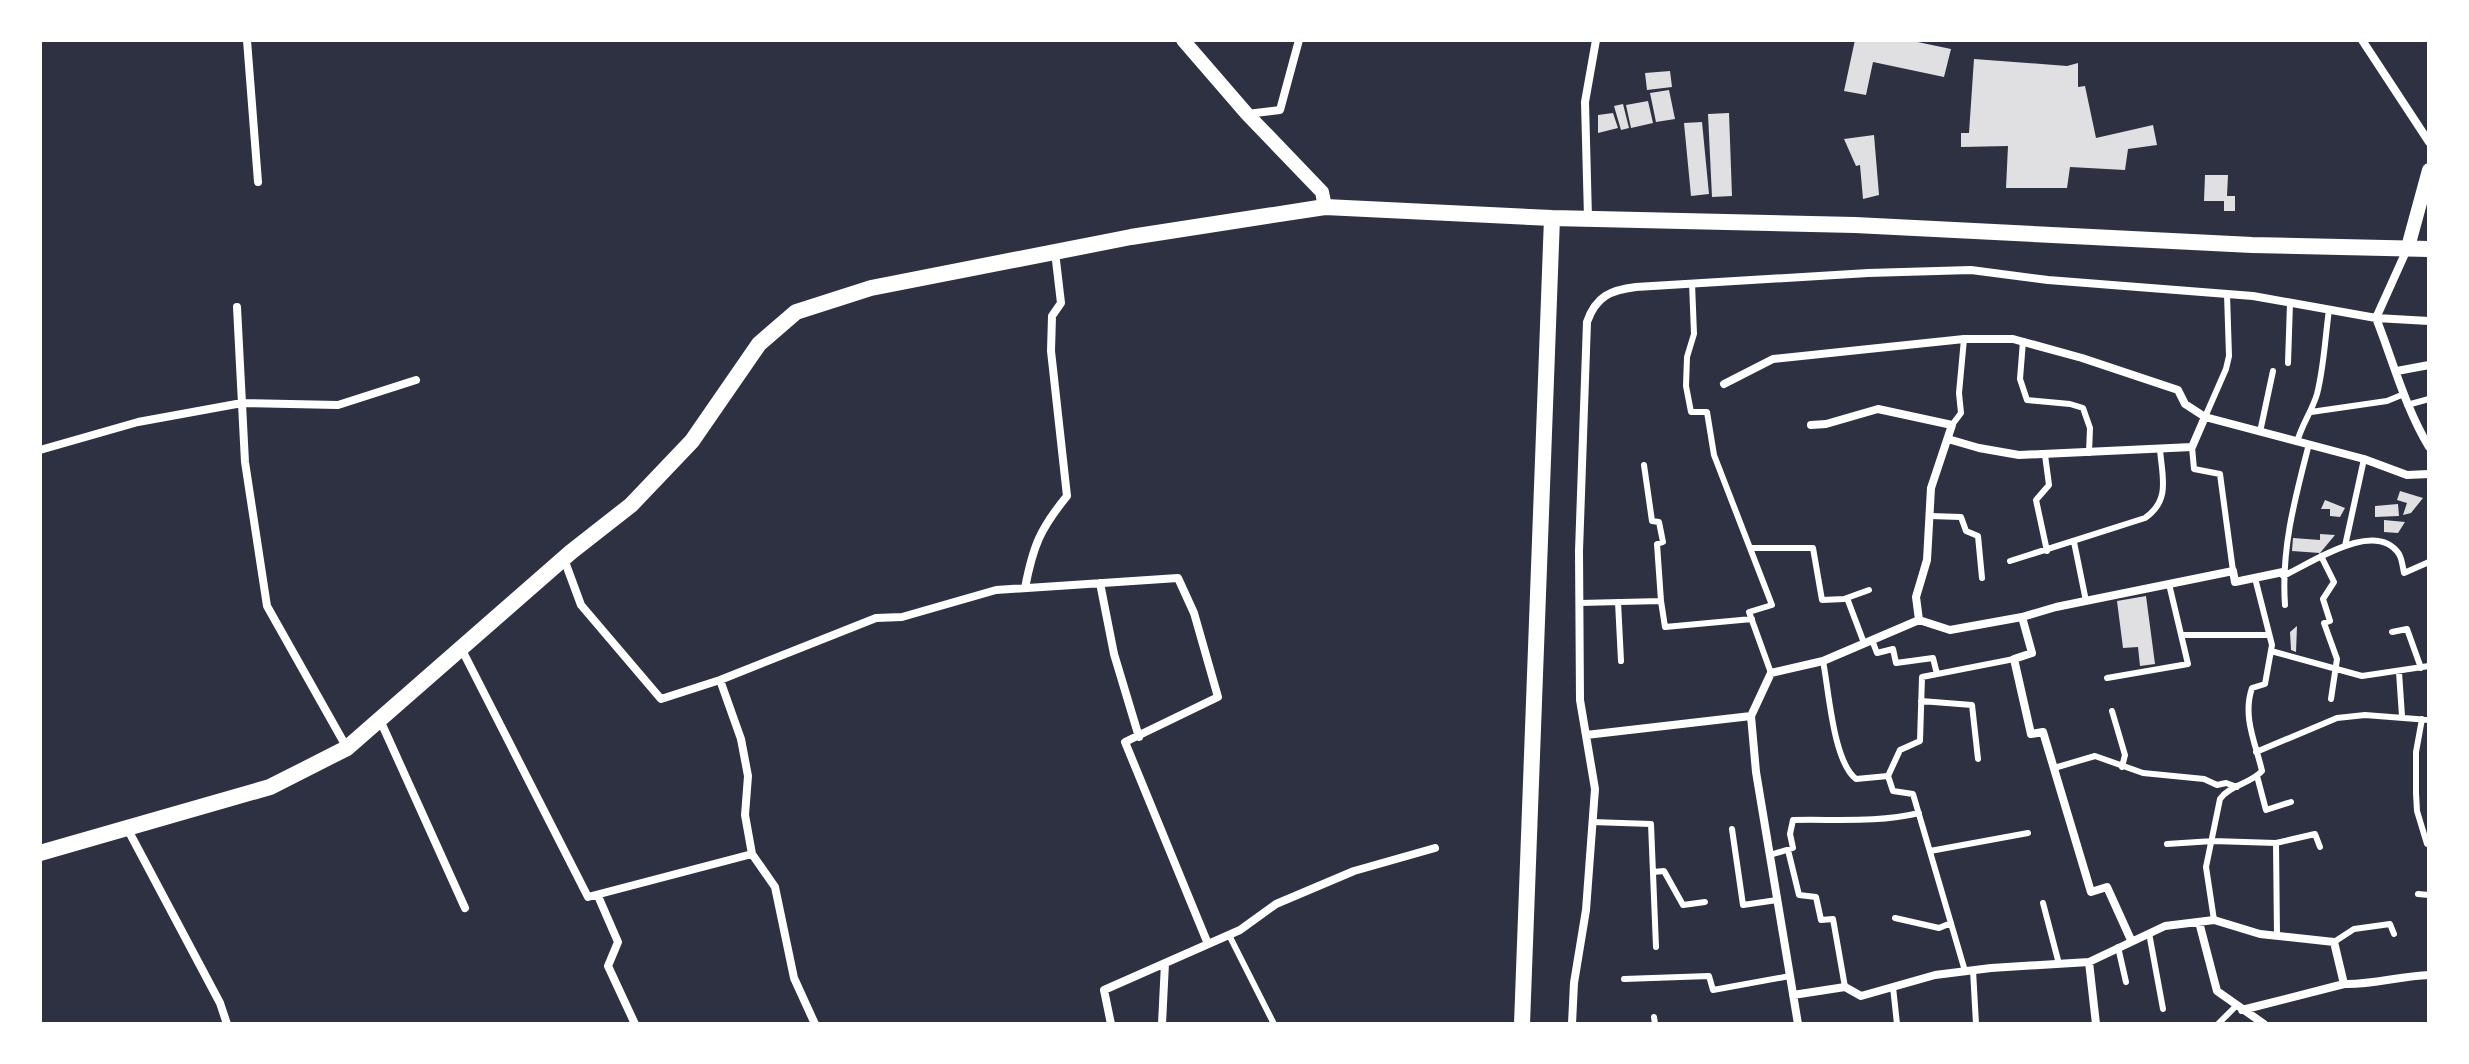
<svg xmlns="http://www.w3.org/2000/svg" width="2469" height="1064" font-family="'Sofia Sans Condensed',sans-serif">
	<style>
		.building { fill: #e0e0e3 }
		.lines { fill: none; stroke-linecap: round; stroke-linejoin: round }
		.service { stroke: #fff; stroke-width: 6 }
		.minor { stroke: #fff; stroke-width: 8 }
		.tertiary { stroke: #fff; stroke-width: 14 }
		.secondary { stroke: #fff; stroke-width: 16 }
	</style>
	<rect width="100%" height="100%" fill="#2d3142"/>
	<path class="building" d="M1855 40H1908L1951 49 1944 77 1873 62 1866 95 1844 91Z
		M1974 59 2067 66 2078 63V87L2085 86 2096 138 2153 125 2157 145 2128 149 2125 170 2070 167 2067 188H2006L2008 146 1961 147V133H1969Z
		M1670 71 1672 87 1647 90 1645 73Z
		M1669 90 1675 119 1656 122 1650 93Z
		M1648 101 1653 123 1631 128 1626 105Z
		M1623 104 1629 128 1621 130 1614 106Z
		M1613 113 1618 128 1598 133V115Z
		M1729 113 1732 196 1712 197 1708 114Z
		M1702 122 1709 194 1691 196 1684 123Z
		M1874 135 1879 195 1863 199 1860 165 1856 166 1844 139Z
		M2205 175H2228L2227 196H2235V211H2224V201H2204Z
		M2400 491 2423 498 2411 513 2403 515 2407 503 2397 500Z
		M2325 500 2345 508 2340 517 2330 516V509H2321Z
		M2398 504 2399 516 2375 517V506Z
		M2384 520 2405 522 2398 533 2384 532Z
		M2320 534 2335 535 2320 553 2292 551 2293 538 2320 540Z
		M2146 596 2155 664 2140 666 2138 647 2123 648 2117 601Z
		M2297 626 2296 652 2291 650 2290 632Z"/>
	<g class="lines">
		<path class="service" d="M1692 283 1694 334 1687 357 1686 386 1691 412H1707L1714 455 1772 605 1749 612 1771 673
			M2023 341 2020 379 2027 400 2070 404 2083 408 2090 428 2089 453
			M2288 363 2290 303
			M2407 405 2429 399
			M2311 412 2387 401 2404 394
			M2205 417 2226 369 2229 356 2227 294
			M1952 425 1961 413 1959 393 1964 339
			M2260 432 2273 371
			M2297 442C2302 424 2312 411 2317 394 2324 367 2325 338 2329 310
			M2192 447 2194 469 2220 474 2233 571
			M2045 455 2049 485 2036 500 2047 551
			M1644 465 1652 521 1659 522 1663 542 1657 544 1661 601
			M1930 516 1961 517 1966 531 1978 536 1982 578
			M2074 542 2086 601
			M2345 546 2364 459
			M1750 548H1813L1822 600 1844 599 1869 590
			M2321 556 2334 582 2323 599 2330 621 2324 623 2337 659 2331 699
			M2010 561 2145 518C2171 500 2162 477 2160 449
			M2283 576C2310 564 2375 518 2399 554 2402 559 2403 568 2404 573L2429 562
			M1847 598 1864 643
			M1618 602 1621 661
			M1580 603 1661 601 1665 627 1752 619
			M2285 605C2281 549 2295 498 2309 444
			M2392 632 2407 629 2421 668
			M2182 635H2269
			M1872 640 1877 653 1893 649 1896 663 1933 658 1937 674
			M2271 651 2362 676 2429 666
			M1823 661C1829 691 1833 761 1856 779L1888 776 1893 791 1913 794 1965 971
			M2399 672 2402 716
			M2107 678 2188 664 2169 584
			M1921 701 1972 705 1978 759
			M2112 711 2125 755 2122 767
			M2422 719 2416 752V793L2417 811 2427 844H2429
			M2256 752 2337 718 2365 715 2429 720
			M2054 768 2095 756 2143 773 2204 779 2217 785 2226 783 2237 787
			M1888 776 1900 750 1920 741 1922 677 2014 659
			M2257 776 2266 810 2291 802
			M1592 822 1651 824 1656 947
			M1732 829 1743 905 1777 900
			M2167 844 2213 841 2276 843
			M1788 850 1799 895 1816 897 1821 920 1833 919 1845 987
			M1930 851 2028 833
			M1770 855 1793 848 1790 834 1793 820C1835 819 1878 823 1919 813
			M1653 872 1664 871 1683 905 1705 902
			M2418 894 2429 895
			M2043 903 2059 964
			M1895 918 1939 928 1951 923
			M2214 920 2206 867 2220 799C2230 785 2250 784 2262 771 2256 744 2242 717 2252 688L2265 684 2272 645 2255 578
			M2149 933 2163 1009
			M1229 935 1274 1024
			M2277 936 2276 843 2315 834 2320 847
			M2334 942 2354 929 2390 924 2394 934
			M2118 947 2126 982
			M1973 970 1976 1024
			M1624 979 1709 976 1713 990 1790 976
			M1893 987 1897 1024
			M1654 1017 1655 1024
			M2218 1024 2236 1006"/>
		<path class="minor" d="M247 40 258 182
			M2362 40 2429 142
			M1247 114 1280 110 1299 40
			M1588 218 1585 102 1596 40
			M2408 247 2376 318C2393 361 2405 407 2429 447
			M237 307 245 462 267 606 347 748
			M2397 371 2429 365
			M1724 384 1773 359 1964 339H2013L2082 358 2178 390 2185 404 2205 417 2364 459 2407 475 2429 474
			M1811 425 1826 424 1878 409 1952 425 1931 488 1927 560 1916 597 1919 620
			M1948 439 1979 448 2019 455 2192 447 2205 417
			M40 450 138 422 242 403 338 405 416 380
			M564 559 581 605 661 699 720 680 876 618 902 617 996 590 1178 578 1194 613 1218 697 1125 742 1208 944
			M1100 583 1114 654 1139 737
			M1025 588C1033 546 1040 529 1067 496L1051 351 1052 316 1061 303 1055 252
			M2022 617 2032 653 2014 659 2031 734 2043 732 2091 892 2107 887 2131 940
			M461 648 588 897 752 854
			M720 680 741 739 748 776 745 815 752 854 775 887 794 978 815 1024
			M1751 716 1771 673 1823 661 1919 620 1950 630 2022 617 2056 607 2233 571 2235 582 2283 572
			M380 720 465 908
			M1586 735 1751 716 1756 772 1798 1024
			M127 828 220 1003 227 1024
			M598 896 618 942 608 966 635 1024
			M2199 922 2217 991 2264 1024
			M2089 962 2096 1024
			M1793 995 1845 987 1861 996 1935 975 1991 968 2089 962 2165 926 2214 920 2260 934 2334 942 2344 984C2372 985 2400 976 2429 975
			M2242 1010 2344 984
			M1111 1024 1104 990 1240 930 1276 904 1354 871 1435 848
			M1162 1024 1165 963
			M1572 1024 1574 983 1586 910 1595 789 1580 700 1579 551 1587 322C1596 296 1611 290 1636 287L1868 273 1971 270 2048 280 2253 296 2376 318 2429 321"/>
		<path class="tertiary" d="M1183 40 1247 114 1322 192 1325 207
			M2408 247 2429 170"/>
		<path class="secondary" d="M40 853 270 787 347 748 571 552 631 505 692 441 759 344 796 312 871 288 1131 237 1325 207 1552 218 1855 225 2252 245 2429 249
			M1522 1024 1552 218"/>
	</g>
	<rect width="2469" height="1064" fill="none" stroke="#ffffff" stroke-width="84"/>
</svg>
